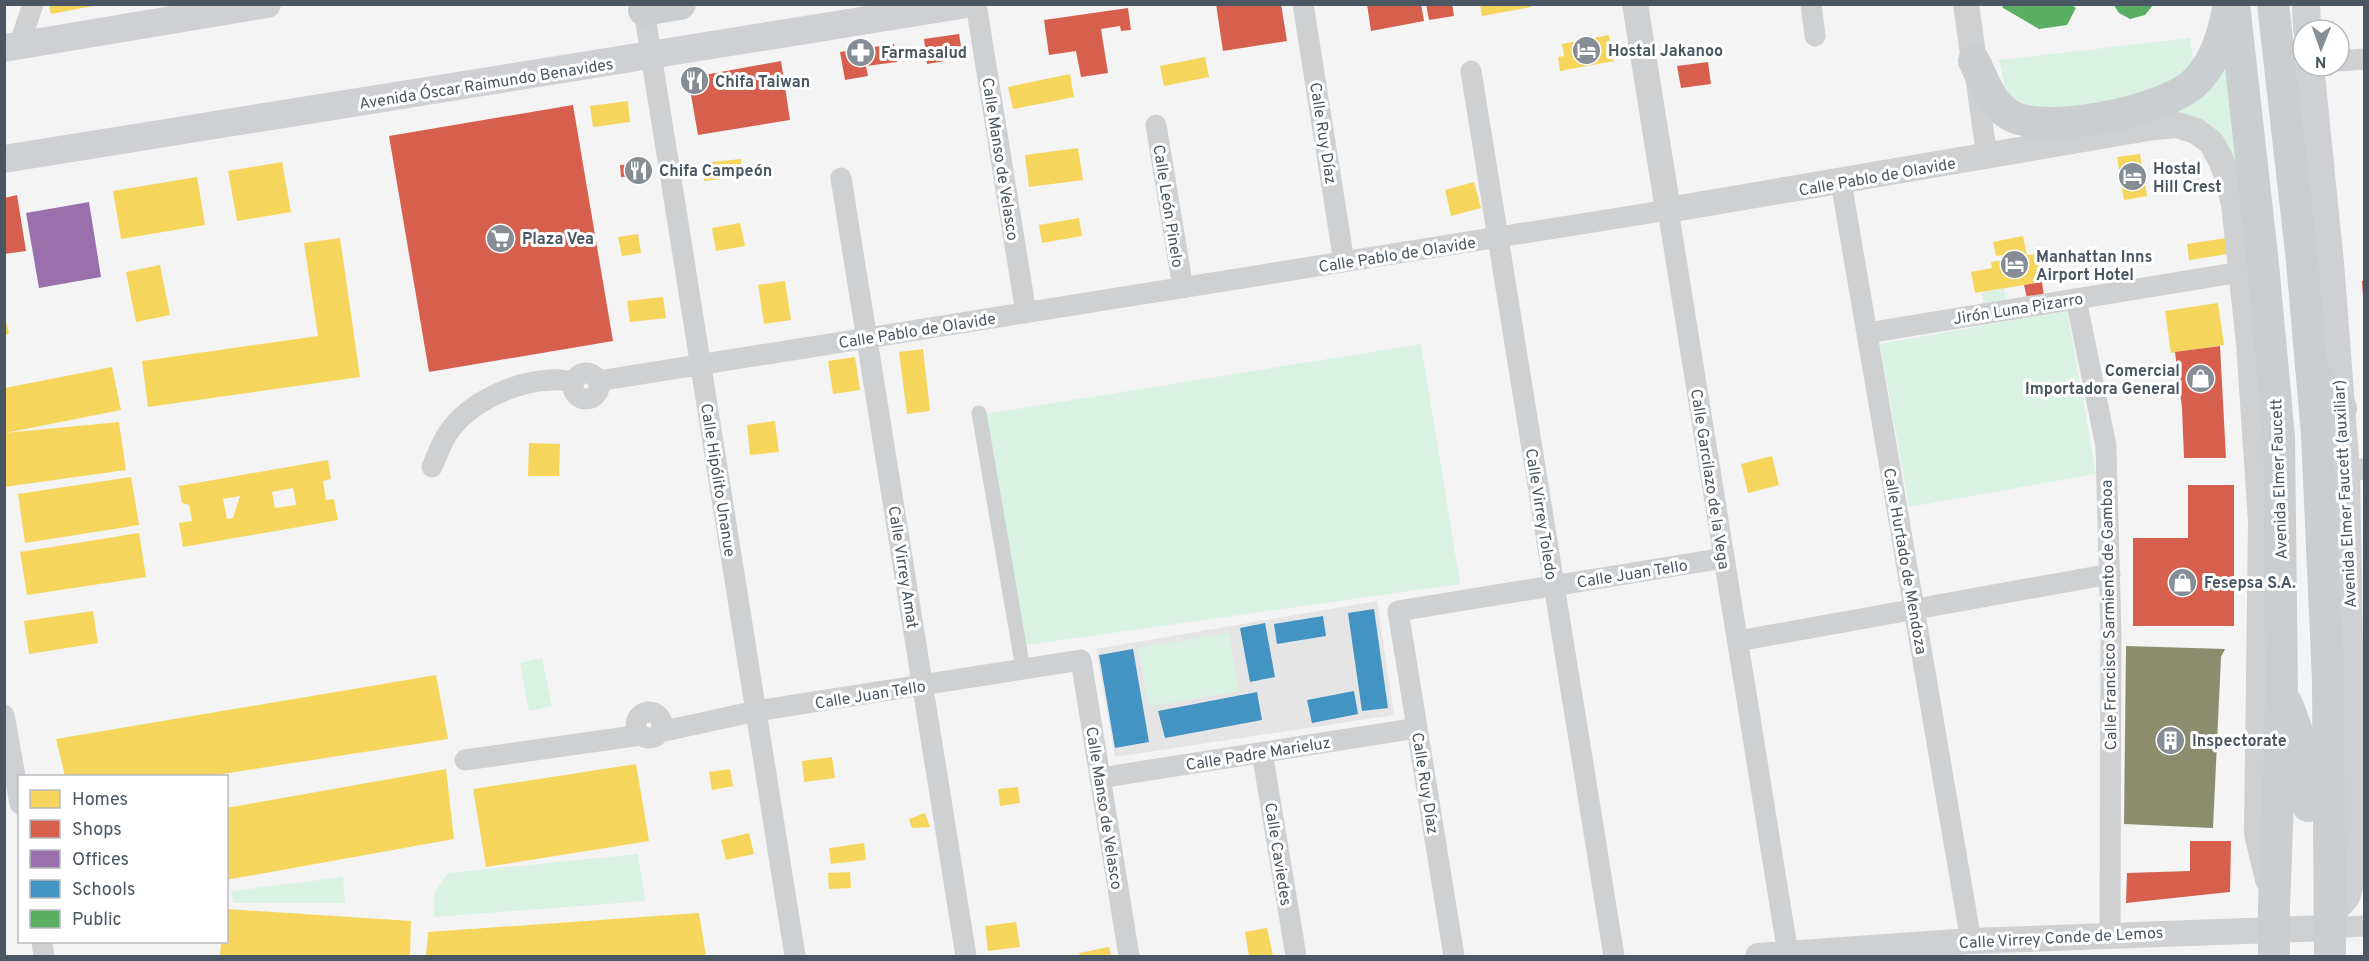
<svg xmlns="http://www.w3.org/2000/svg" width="2369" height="961" font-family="Overpass,sans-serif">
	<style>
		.education { fill: #e6e5e6 }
		.green { fill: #d9f2e3 }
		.homes { fill: #f6d55c; fill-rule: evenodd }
		.shops { fill: #d6604d }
		.offices { fill: #9970ab }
		.schools { fill: #4393c3 }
		.public { fill: #5aae61 }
		.industry { fill: #8c8c6e }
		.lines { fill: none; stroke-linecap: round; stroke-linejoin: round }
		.pedestrian { stroke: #ced0d2; stroke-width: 15 }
		.minor { stroke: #ced0d2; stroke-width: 21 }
		.tertiary { stroke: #ced0d2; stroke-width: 26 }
		.secondary { stroke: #ced0d4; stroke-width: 28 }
		.primary { stroke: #caced1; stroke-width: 32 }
		.labels { text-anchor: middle; stroke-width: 6; stroke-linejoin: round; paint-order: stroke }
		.poi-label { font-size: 16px; font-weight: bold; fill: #4a5661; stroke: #fff; text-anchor: start }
		.street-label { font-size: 16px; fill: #4a5661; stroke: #fff }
	</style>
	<rect width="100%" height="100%" fill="#f4f4f4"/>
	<path class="education" d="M1377 601 1394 715 1115 757 1096 649Z"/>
	<path class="green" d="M2190 38 2194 65 2166 84 2134 95 2057 113 2023 107 2006 91 1999 60Z
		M2225 57 2241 196 2218 148 2169 115Z
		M2004 288 2006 301 1984 305 1982 293Z
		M2067 311 2096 474 1909 507 1880 344Z
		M1421 344 1460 584 1026 645 985 414Z
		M1229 633 1239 691 1149 707 1138 648Z
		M542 658 552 706 529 711 520 663Z
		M638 854 645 901 434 917 435 892 448 873Z
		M343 877 345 903H233L231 891Z"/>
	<path class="homes" d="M49 4H93V6L51 14Z
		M1480 4H1531V7L1482 16Z
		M1609 35 1614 61 1560 71 1558 57 1564 56 1562 44Z
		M1205 57 1209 77 1164 86 1160 66Z
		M1070 74 1074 97 1013 109 1008 87Z
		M628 101 630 122 593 127 590 106Z
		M1078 148 1083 180 1029 187 1025 155Z
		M2140 154 2147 196 2124 200 2117 157Z
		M741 159 742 177 704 181 702 163Z
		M282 162 291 212 237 221 228 171Z
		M197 177 205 225 121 239 113 191Z
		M1474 182 1481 208 1451 216 1445 190Z
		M1079 218 1082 236 1042 243 1039 225Z
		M740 223 745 246 716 251 712 228Z
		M638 234 641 253 622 256 618 237Z
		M2023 236 2027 255 2037 254 2042 282 1975 293 1971 272 1992 268 1991 262 2003 260 2002 255 1996 256 1993 242Z
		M340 238 360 377 148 407 142 361 318 336 304 243Z
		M2226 238 2228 254 2189 260 2187 244Z
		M160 265 170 315 136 322 126 272Z
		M785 281 791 320 764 324 758 285Z
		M663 297 666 318 630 322 627 301Z
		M2218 303 2224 345 2171 353 2165 311Z
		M4 314 9 334 4 335Z
		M923 349 930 411 907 414 899 352Z
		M855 357 860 390 833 394 828 361Z
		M112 367 121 410 5 433V388Z
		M775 421 779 452 750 455 747 425Z
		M119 422 126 470 4 487V433Z
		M529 443 560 444 559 476H528Z
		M1772 456 1779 485 1748 493 1741 464Z
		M328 460 331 479 323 481 326 500 334 499 338 520 183 547 179 523 192 521 189 505 182 503 179 486ZM293 488 296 505 275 508 272 492ZM240 496 233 518 227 519 223 499Z
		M131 477 139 525 25 543 18 494Z
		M139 533 146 577 27 595 20 552Z
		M93 611 98 643 29 654 24 621Z
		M436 675 448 739 209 776H65L56 739Z
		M832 757 835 778 804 782 802 761Z
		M636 764 649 841 486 867 473 789Z
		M446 769 454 839 226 880V808Z
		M730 769 733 786 712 790 709 772Z
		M1018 787 1020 803 1000 806 998 789Z
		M925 813 930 827 912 828 909 819Z
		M749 833 754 854 726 860 721 840Z
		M864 843 866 860 831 864 829 848Z
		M850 872 851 888 829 889 828 873Z
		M226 909 411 921 410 956H220L221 942H226Z
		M699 913 706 956H426L428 932Z
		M1016 922 1020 947 988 951 985 926Z
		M1267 928 1273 956H1249L1245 932Z
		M1109 947 1111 956H1080L1079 953Z"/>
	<path class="shops" d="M1216 4H1281L1287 41 1223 51Z
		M1367 4H1421L1424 21 1371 31Z
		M1426 4H1452L1454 16 1429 20Z
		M1128 8 1131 30 1121 31 1120 26 1101 29 1108 73 1081 77 1076 51 1049 55 1044 20Z
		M959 34 963 58 927 64 924 39Z
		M894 44 897 62 866 66 868 76 845 80 840 52Z
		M781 61 790 120 698 135 688 78Z
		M1708 62 1711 84 1681 88 1677 66Z
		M573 105 613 341 429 372 389 136Z
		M641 164 642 176 621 177 620 165Z
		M17 195 26 251 4 254V198Z
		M2362 281H2364V296H2363Z
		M2042 282 2044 296 2027 298 2024 285Z
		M2220 346 2226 458H2184L2182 408 2175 352Z
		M2188 485H2234V626H2133V538H2188Z
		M2190 841H2231L2230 892 2126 903 2127 873 2190 871Z"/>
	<path class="offices" d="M89 202 101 277 39 288 26 213Z"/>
	<path class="schools" d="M1374 609 1388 708 1362 711 1348 613Z
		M1323 616 1326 636 1277 644 1274 624Z
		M1265 623 1275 677 1250 682 1240 628Z
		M1133 649 1149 742 1115 748 1099 655Z
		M1354 691 1358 714 1312 723 1307 700Z
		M1257 692 1262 720 1165 738 1158 711Z"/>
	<path class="public" d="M2001 4H2070L2076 8 2067 25 2039 29 2003 8Z
		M2113 4H2154L2145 15 2130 19 2119 13Z"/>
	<path class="industry" d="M2126 646 2225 649 2221 657 2213 828 2124 824Z"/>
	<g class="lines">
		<path class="pedestrian" d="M979 413 1023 669"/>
		<path class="minor" d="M643 4 795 956
			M976 4 1026 313
			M1303 4 1344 262
			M1811 4 1815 36
			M19 46 33 4
			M2339 61 2364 59
			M1471 71 1614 956
			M1976 80 1987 157
			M1156 125 1183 288
			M841 178 966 956
			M1841 182 1971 941
			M2076 299 2106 446 2111 636 2110 934
			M1867 333 2241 272
			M573 386a13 13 0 1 1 26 0a13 13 0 1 1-26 0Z
			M598 381 1668 210 1788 954
			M432 467C437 456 441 443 448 433 469 402 514 382 550 380 558 379 566 381 574 382
			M2346 471 2364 469
			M1738 641 2110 574
			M636 725a13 13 0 1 1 26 0a13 13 0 1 1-26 0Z
			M4 715 20 804
			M660 732 756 711 1081 660 1129 956
			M1262 752 1296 956
			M465 760 641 735
			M1100 778 1417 728
			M2329 928 2364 926
			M42 942 44 956
			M1454 956 1398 611 1724 558"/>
		<path class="tertiary" d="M1635 4 1668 210 2154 127 2177 125 2196 131 2211 142 2221 160 2228 179 2234 204 2249 343 2261 521 2257 834 2268 880
			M1966 4 1974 61
			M1758 956 1971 941 2329 928"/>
		<path class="secondary" d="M2306 4 2307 30
			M4 48 267 4
			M2310 66 2330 263 2346 471 2353 873 2346 897 2329 916
			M4 159 967 4"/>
		<path class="primary" d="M2234 4 2263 264 2279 437 2282 692 2274 907V956
			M2273 4 2302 261 2317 435 2328 680 2330 956
			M644 10 680 4
			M1974 61C1983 79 1990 102 2008 114 2042 137 2161 111 2192 85 2214 66 2223 37 2228 8
			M2311 368 2341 408
			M2287 704C2302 742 2308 764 2308 806"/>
	</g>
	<defs>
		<symbol id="hotel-disc" viewBox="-11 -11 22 22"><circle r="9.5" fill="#868d94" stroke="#fff"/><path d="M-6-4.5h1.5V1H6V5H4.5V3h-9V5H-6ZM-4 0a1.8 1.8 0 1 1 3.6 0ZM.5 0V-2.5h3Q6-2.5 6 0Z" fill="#fff"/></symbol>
		<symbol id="pharmacy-disc" viewBox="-11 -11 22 22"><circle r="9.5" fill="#868d94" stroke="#fff"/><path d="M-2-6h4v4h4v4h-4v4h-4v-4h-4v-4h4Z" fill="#fff"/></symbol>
		<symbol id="restaurant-disc" viewBox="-11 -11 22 22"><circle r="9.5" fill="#868d94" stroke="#fff"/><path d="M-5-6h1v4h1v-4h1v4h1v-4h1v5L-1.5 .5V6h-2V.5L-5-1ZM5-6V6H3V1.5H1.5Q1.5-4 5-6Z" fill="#fff"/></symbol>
		<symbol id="supermarket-disc" viewBox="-11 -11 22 22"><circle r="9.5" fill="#868d94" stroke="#fff"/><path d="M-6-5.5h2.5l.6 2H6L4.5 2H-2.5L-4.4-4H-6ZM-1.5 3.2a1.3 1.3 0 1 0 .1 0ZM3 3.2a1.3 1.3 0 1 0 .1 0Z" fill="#fff"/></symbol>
		<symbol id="shop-disc" viewBox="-11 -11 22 22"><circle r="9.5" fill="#868d94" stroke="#fff"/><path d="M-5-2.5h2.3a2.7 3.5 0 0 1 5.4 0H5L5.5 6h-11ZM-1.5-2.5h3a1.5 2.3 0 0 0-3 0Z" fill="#fff"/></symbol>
		<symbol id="building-disc" viewBox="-11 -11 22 22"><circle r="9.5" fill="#868d94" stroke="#fff"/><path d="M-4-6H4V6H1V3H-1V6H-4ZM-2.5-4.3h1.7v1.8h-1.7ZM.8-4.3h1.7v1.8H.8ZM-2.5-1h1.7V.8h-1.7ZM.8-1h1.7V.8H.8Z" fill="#fff"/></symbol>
	</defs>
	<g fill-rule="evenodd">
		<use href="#hotel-disc" x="1570" y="34" width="33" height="33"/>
		<use href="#pharmacy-disc" x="844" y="36" width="33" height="33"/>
		<use href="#restaurant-disc" x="678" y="64" width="33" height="33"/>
		<use href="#restaurant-disc" x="622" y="154" width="33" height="33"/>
		<use href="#hotel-disc" x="2116" y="160" width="33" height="33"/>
		<use href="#supermarket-disc" x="484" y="222" width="33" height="33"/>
		<use href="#hotel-disc" x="1998" y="248" width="33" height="33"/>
		<use href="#shop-disc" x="2184" y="362" width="33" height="33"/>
		<use href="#shop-disc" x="2166" y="566" width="33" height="33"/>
		<use href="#building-disc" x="2154" y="724" width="33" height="33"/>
	</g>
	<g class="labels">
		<g class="poi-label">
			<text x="1608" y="56">Hostal Jakanoo</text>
			<text x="881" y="58">Farmasalud</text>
			<text x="715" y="87">Chifa Taiwan</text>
			<text x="2153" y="174">Hostal<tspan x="2153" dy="18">Hill Crest</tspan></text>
			<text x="659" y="176">Chifa Campeón</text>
			<text x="522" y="244">Plaza Vea</text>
			<text x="2036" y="262">Manhattan Inns<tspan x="2036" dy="18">Airport Hotel</tspan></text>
			<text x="2180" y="376" text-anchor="end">Comercial<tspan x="2180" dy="18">Importadora General</tspan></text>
			<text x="2204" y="588">Fesepsa S.A.</text>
			<text x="2192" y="746">Inspectorate</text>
		</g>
		<g class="street-label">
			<text transform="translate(486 83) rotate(-9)" y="6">Avenida Óscar Raimundo Benavides</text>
			<text transform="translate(1324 133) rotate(81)" y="6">Calle Ruy Díaz</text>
			<text transform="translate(1001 159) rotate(81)" y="6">Calle Manso de Velasco</text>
			<text transform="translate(1877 176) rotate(-10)" y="6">Calle Pablo de Olavide</text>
			<text transform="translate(1169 206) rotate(81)" y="6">Calle León Pinelo</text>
			<text transform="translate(1397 254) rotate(-9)" y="6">Calle Pablo de Olavide</text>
			<text transform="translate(2018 308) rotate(-9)" y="6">Jirón Luna Pizarro</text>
			<text transform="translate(917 330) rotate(-9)" y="6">Calle Pablo de Olavide</text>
			<text transform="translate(1711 479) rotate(81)" y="6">Calle Garcilazo de la Vega</text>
			<text transform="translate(2278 479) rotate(-92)" y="6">Avenida Elmer Faucett</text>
			<text transform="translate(719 480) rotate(81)" y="6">Calle Hipólito Unanue</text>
			<text transform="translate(2344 494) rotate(-93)" y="6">Avenida Elmer Faucett (auxiliar)</text>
			<text transform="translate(1542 514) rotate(81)" y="6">Calle Virrey Toledo</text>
			<text transform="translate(1906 561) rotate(80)" y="6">Calle Hurtado de Mendoza</text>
			<text transform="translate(904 567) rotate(81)" y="6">Calle Virrey Amat</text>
			<text transform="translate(1632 573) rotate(-9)" y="6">Calle Juan Tello</text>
			<text transform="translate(2108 615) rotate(-91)" y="6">Calle Francisco Sarmiento de Gamboa</text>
			<text transform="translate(870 694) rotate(-9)" y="6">Calle Juan Tello</text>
			<text transform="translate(1258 753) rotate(-9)" y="6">Calle Padre Marieluz</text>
			<text transform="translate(1426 783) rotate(81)" y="6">Calle Ruy Díaz</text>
			<text transform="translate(1105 808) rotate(81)" y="6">Calle Manso de Velasco</text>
			<text transform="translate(1279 854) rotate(81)" y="6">Calle Caviedes</text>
			<text transform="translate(2061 937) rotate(-3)" y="6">Calle Virrey Conde de Lemos</text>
		</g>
	</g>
	<rect width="2369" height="961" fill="none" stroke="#4a5661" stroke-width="12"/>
	<rect x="18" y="775" width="210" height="168" fill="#ffffff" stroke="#b7bbc0" stroke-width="1.5"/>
	<rect x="30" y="790" width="30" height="18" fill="#f6d55c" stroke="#b7bbc0" stroke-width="1.5"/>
	<text x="72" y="805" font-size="18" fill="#4a5661">Homes</text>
	<rect x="30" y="820" width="30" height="18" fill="#d6604d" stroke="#b7bbc0" stroke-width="1.5"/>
	<text x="72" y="835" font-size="18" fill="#4a5661">Shops</text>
	<rect x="30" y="850" width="30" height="18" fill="#9970ab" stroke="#b7bbc0" stroke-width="1.5"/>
	<text x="72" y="865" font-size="18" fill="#4a5661">Offices</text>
	<rect x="30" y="880" width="30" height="18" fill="#4393c3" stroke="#b7bbc0" stroke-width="1.5"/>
	<text x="72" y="895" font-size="18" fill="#4a5661">Schools</text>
	<rect x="30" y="910" width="30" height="18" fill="#5aae61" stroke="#b7bbc0" stroke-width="1.5"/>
	<text x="72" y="925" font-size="18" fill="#4a5661">Public</text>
	<g transform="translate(2321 48) rotate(181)"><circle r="28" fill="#ffffff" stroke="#b7bbc0" stroke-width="1.5"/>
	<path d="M0-4.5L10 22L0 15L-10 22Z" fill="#868d94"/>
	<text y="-9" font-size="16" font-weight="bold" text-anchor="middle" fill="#4a5661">N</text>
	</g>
</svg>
